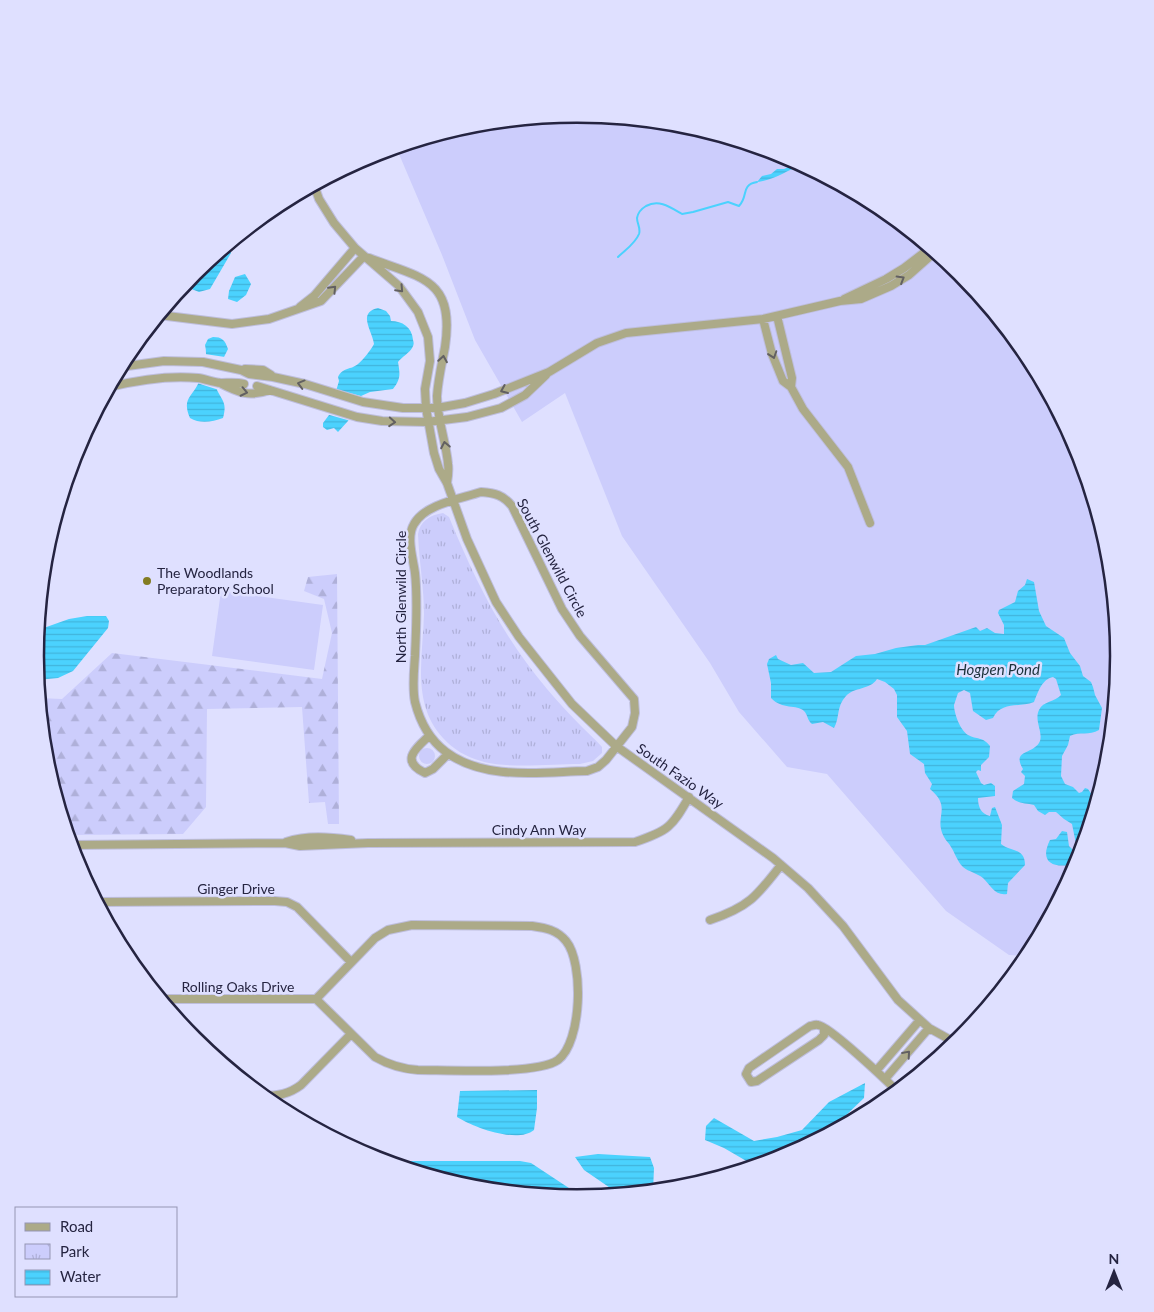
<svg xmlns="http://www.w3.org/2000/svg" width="1154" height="1312" font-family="Lato,sans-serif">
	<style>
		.green { fill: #cccdfc }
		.forest { fill: url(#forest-firs) }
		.park { fill: url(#park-tufts) }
		.water { fill: url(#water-rules) }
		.pier { fill: #dfe0ff }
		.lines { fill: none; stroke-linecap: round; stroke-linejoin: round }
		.stream { stroke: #4bd2fe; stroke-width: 2 }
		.minor-casing { stroke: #bebedd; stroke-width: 10 }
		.minor { stroke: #acaa88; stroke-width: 8 }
		.oneway { stroke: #626061 }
		.poi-dot { fill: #837c22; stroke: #dfe0ff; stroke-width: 2 }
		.labels { text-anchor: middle; stroke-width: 5; stroke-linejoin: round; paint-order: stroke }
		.street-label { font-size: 14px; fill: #252441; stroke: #dfe0ff }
		.poi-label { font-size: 14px; fill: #252441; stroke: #dfe0ff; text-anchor: start }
		.water-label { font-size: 15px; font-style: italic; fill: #1b313a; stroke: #dfe0ff }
		.rim { fill: none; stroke: #252441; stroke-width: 2.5 }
	</style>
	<defs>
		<pattern id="forest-firs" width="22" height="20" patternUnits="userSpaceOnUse" patternTransform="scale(1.25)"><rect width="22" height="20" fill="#cccdfc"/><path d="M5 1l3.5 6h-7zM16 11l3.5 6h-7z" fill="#afb0d9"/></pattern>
		<pattern id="park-tufts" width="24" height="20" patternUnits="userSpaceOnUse" patternTransform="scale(1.25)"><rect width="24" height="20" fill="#cccdfc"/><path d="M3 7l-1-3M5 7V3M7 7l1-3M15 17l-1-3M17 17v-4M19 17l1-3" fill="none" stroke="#afb0d9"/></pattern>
		<pattern id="water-rules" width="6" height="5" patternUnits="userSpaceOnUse" patternTransform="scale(1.25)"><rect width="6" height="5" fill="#4bd2fe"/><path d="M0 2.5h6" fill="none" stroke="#41b4db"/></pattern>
	</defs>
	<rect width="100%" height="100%" fill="#dfe0ff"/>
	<path class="green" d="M577 114 683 124 785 155 878 206 960 273 1028 355 1078 449 1109 551 1119 656 1109 762 1078 864 1028 956 1009 955 946 911 827 774 787 767 739 712 710 663 622 536 565 393 522 422 475 340 442 255 396 147 472 124Z
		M221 591 323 605 314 670 212 656Z
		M419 756a8 8 0 1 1 16 0a8 8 0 1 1-16 0Z"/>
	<path class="forest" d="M337 574 339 824H328L325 802 309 803 302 707 207 709 206 807 183 834 68 835 45 761 39 698 62 699 112 653 322 679 332 633 324 599 304 591 308 577Z"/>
	<path class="park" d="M443 513 449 517C475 580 502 636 547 689 558 702 570 715 583 728 589 734 596 740 602 747V753L593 761 580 764C552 764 507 769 481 761 466 757 453 749 443 738 411 703 423 657 424 614 424 587 419 561 418 534 420 521 430 515 443 513Z"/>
	<path class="water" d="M799 163 803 165C786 170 776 180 757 182L762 176 771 174 777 169H784Z
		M231 242V253L210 289 199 292 189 288 187 281 194 273Z
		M245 274 251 284 246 295 237 302 228 299 229 291 235 277Z
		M378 308 386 311 390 316 391 321C402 321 412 327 413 340 414 343 414 345 412 348 411 351 401 358 398 362 400 374 401 379 393 389L370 392 361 396 348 421 338 432 334 428 327 430 323 427V423L329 415 339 381 338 377C343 367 351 370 358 364 364 359 370 351 374 344 372 330 357 313 378 308Z
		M213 337C222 337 225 340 228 349L224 357 217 390C223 402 227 403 223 418 212 422 200 424 190 418 182 399 191 398 198 384 204 373 208 357 205 345L208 339Z
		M1027 579 1034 582 1039 611 1046 626 1064 638 1070 653 1080 666 1083 676 1091 682 1093 687 1095 695 1102 708 1099 730C1089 736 1080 731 1070 736L1068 745 1062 756 1061 776 1065 784 1073 787 1079 793 1082 792 1085 788 1088 789 1092 795 1093 801H1097L1075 869 1070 865C1050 868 1040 860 1050 840L1056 839 1062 831 1067 832 1069 846 1073 850 1077 849 1072 824 1064 819 1056 812H1049L1045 815 1038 811 1034 805C1026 803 1019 804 1012 798L1013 791 1024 784 1025 776 1021 772 1023 769C1011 749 1034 755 1040 741 1043 732 1034 720 1039 710 1043 701 1055 702 1061 695L1056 679 1053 677C1042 679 1038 692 1034 702 1019 708 1001 701 993 718L986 720 973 711 970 693 964 690 958 693 954 705C954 713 960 730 968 735 977 740 982 736 990 746L989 757 981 765V771L978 770 976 772 981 783 984 785 991 783 995 786V796L978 798C978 807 981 814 990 816L992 808 995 807 1002 825 1001 844C1011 852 1025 848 1025 865L1008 883 1007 894C995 896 991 886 983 878 977 873 969 872 963 867 957 861 955 853 951 847 949 843 946 841 944 837 933 817 953 808 930 789L932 784 925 773 924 764 910 754 907 731 897 717V695L894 689 885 682 877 679C870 690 854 687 846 696 836 707 840 717 834 728L823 722 812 724C807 720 808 715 804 711 797 704 782 710 771 698V683L767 664 769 659 776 655 778 659 791 665 803 663 814 673 831 672 856 656 875 654 896 648 918 645H925L976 627 980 631 987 628 995 633 1004 634V625L998 613 999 610 1015 602 1018 591 1025 585Z
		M87 616H106L109 621 108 628 73 671 58 678 37 680 35 656 38 630 69 619Z
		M865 1083 864 1098 840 1121 838 1128 784 1157 755 1166 724 1148 705 1140 706 1126 714 1118 754 1141 777 1137 802 1130 829 1102Z
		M537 1090V1108L534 1130C517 1144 473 1127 457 1117L460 1091Z
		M598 1154 650 1157 654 1168 653 1191 619 1194 584 1170 575 1157Z
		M383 1161H520L531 1163 575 1192 578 1198 471 1188Z"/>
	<path class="pier" d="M205 354 225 357 219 390 197 383Z
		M334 389 365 397 351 421 326 414Z"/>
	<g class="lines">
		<path class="stream" d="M618 257C625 250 635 244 639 234 641 228 637 224 637 218 638 212 641 209 646 206 659 199 670 207 682 214L693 212 728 202 739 206C749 196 740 185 757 182"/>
		<defs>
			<path id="minor" d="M314 185 319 199 334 223 355 248 399 286 418 312 428 337 430 361 425 389 426 408 434 453 439 469 447 483 467 539 496 602 519 637 572 704 616 746 773 858 808 888 843 926 898 1000 929 1028 956 1043
				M369 258C422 278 455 279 445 347 442 363 438 380 437 396 437 419 446 441 448 464 449 470 448 477 447 483
				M844 299 886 279 904 268 930 248
				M300 307 314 296 355 248
				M159 315 232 324 269 319 321 301 364 256
				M777 316 792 378 791 387
				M763 319 772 354 783 381 791 387 803 409 848 467 870 523
				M120 367 164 361 203 362 241 370 249 374 273 377 305 384 363 402 403 408H437L465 403 494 394 549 372 597 343 626 333 763 319 840 301 861 299 891 286 909 275 935 252
				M245 369 263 370 271 375
				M220 383C239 393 249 397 270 390
				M257 386 357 417 382 421 427 422 467 417 501 408 525 395 546 375
				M109 387C138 380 168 375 198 378 205 379 213 382 221 383 229 383 236 382 244 384
				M481 492C495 493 503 495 512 506L562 609 580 636 634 699 635 713 632 727 606 760 598 767 587 771C541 772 485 781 446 752 430 740 420 722 415 702 412 687 414 671 415 656 416 628 418 600 415 573 413 558 406 537 414 524 425 504 460 499 481 492Z
				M429 736C415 749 400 761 425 773L433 769 448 754
				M286 842C307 835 330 837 351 840
				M71 845 285 843 300 846 368 843 635 842C668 831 672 827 689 797
				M97 902 275 901 287 902 297 907 351 962
				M710 920C749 907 757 896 781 865
				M412 925 532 926C546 928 557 930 566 941 584 963 582 1042 558 1060 537 1075 447 1070 418 1070 402 1069 389 1065 375 1057L316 999 375 938 388 930Z
				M161 999H316
				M824 1028V1035L819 1040 757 1081 751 1082 746 1074 749 1068 810 1026C812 1026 815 1024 818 1025 829 1026 886 1080 897 1091
				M876 1071 919 1021
				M885 1079 929 1028
				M263 1096C278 1096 289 1094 301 1085L351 1034"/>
		</defs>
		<use href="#minor" class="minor-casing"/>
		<use href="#minor" class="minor"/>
	</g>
	<defs><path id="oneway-chevron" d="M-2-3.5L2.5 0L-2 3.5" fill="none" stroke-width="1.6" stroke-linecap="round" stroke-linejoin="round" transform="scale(1.25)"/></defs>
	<g class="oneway">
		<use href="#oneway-chevron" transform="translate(901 279) rotate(-31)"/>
		<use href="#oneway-chevron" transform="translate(333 289) rotate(-46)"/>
		<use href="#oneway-chevron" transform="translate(400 289) rotate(47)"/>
		<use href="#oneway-chevron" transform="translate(773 355) rotate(71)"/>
		<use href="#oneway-chevron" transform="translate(443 359) rotate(-81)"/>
		<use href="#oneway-chevron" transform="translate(301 384) rotate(-165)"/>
		<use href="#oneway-chevron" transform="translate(504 390) rotate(157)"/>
		<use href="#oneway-chevron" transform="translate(244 392) rotate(12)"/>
		<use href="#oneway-chevron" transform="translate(392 422) rotate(4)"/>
		<use href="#oneway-chevron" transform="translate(445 445) rotate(-101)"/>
		<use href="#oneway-chevron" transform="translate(907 1054) rotate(-49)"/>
	</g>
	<circle class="poi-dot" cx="147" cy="581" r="5"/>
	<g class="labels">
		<g class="street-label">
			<text transform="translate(552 558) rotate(62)" y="5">South Glenwild Circle</text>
			<text transform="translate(401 597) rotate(-90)" y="5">North Glenwild Circle</text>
			<text transform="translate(680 776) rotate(35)" y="5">South Fazio Way</text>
			<text x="539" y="835">Cindy Ann Way</text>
			<text x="236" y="894">Ginger Drive</text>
			<text x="238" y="992">Rolling Oaks Drive</text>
		</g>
		<g class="poi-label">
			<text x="157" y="578">The Woodlands<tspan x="157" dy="16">Preparatory School</tspan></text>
		</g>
		<g class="water-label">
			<text x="998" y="675">Hogpen Pond</text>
		</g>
	</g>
	<path d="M0 0H1154V1312H0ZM44 656a533 533 0 1 1 1066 0a533 533 0 1 1-1066 0Z" fill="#dfe0ff" fill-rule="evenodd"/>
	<path class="rim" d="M44 656a533 533 0 1 1 1066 0a533 533 0 1 1-1066 0Z"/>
	<rect x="15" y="1207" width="162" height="90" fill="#dfe0ff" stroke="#9595b3"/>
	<rect x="25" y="1223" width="25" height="8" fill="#acaa88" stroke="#9595b3"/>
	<text x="60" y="1232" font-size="15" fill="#252441">Road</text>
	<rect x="25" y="1244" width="25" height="15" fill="url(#park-tufts)" stroke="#9595b3"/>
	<text x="60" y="1257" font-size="15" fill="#252441">Park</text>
	<rect x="25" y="1270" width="25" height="15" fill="url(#water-rules)" stroke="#9595b3"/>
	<text x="60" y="1282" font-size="15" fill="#252441">Water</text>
	<g transform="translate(1114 1272)" stroke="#dfe0ff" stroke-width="4" paint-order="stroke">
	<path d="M0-4L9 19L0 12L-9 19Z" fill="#252441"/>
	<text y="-8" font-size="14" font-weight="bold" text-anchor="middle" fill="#252441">N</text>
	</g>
</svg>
